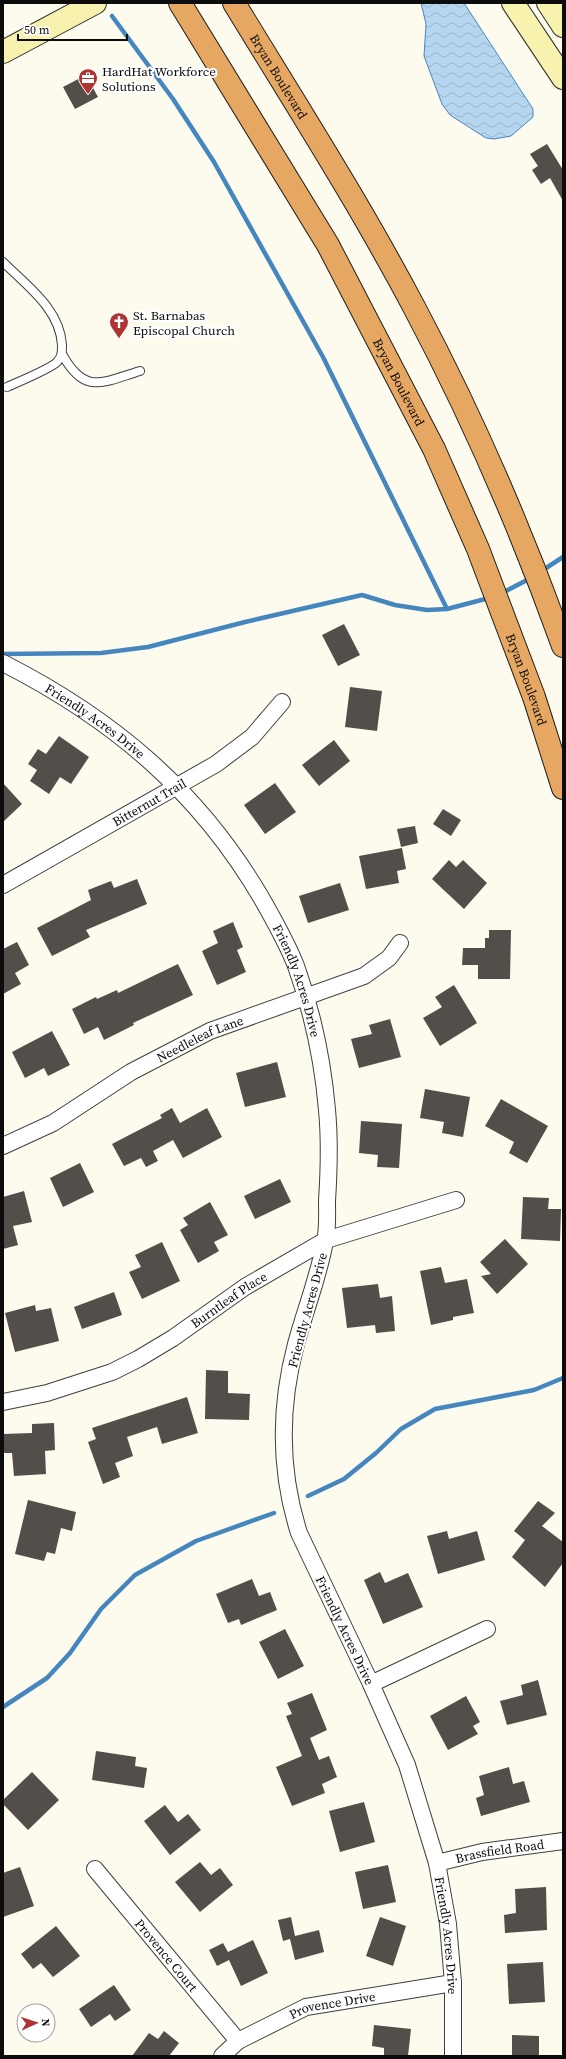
<svg xmlns="http://www.w3.org/2000/svg" width="566" height="2059" font-family="'Source Serif 4',serif">
	<style>
		.water { fill: url(#water-waves); stroke: #4586bf }
		.lines { fill: none; stroke-linecap: round; stroke-linejoin: round }
		.stream { stroke: #4586bf; stroke-width: 4.5 }
		.building { fill: #534e49 }
		.lane-casing { stroke: #3f3f3f; stroke-width: 10 }
		.street-casing { stroke: #3f3f3f; stroke-width: 18 }
		.secondary-casing { stroke: #2e2e2e; stroke-width: 24 }
		.highway-casing { stroke: #1d1d1d; stroke-width: 24 }
		.lane { stroke: #fff; stroke-width: 8 }
		.street { stroke: #fff; stroke-width: 16 }
		.secondary { stroke: #f7f3ae; stroke-width: 22 }
		.highway { stroke: #e6a762; stroke-width: 22 }
		.labels { text-anchor: middle; stroke-width: 4; stroke-linejoin: round; paint-order: stroke }
		.poi-label { font-size: 13px; fill: #0c0c0c; stroke: #fff; text-anchor: start }
		.street-label { font-size: 13px; fill: #0c0c0c; stroke: #fff }
	</style>
	<defs>
		<pattern id="water-waves" width="16" height="10" patternUnits="userSpaceOnUse"><rect width="16" height="10" fill="#b6d6ef"/><path d="M0 5q4-4 8 0t8 0" fill="none" stroke="#9bb6cc"/></pattern>
	</defs>
	<rect width="100%" height="100%" fill="#fdfbed"/>
	<path class="water" d="M421 3H464L533 109V117L511 136 494 139 486 138 450 115 442 104 424 56 426 24Z"/>
	<g class="lines">
		<path class="stream" d="M112 16 173 99 214 162 323 357 447 609
			M540 572 563 557
			M502 593 531 578
			M3 654 101 653 148 647 245 622 362 595 395 605 427 610 447 609 489 598
			M308 1496 344 1479 376 1453 401 1429 435 1409 534 1390 563 1378
			M3 1707 47 1678 70 1653 101 1609 135 1575 196 1541 274 1513"/>
	</g>
	<path class="building" d="M86 75 98 97 75 109 63 87Z
		M547 144 563 170V201L550 178 541 184 532 170 538 166 530 154Z
		M344 624 360 655 338 666 322 635Z
		M350 687 382 691 377 731 345 727Z
		M59 736 89 757 71 784 60 777 49 794 30 781 37 770 28 764 38 749 46 754Z
		M334 740 350 761 319 786 302 765Z
		M3 783 22 804 3 822Z
		M275 783 296 812 265 834 244 805Z
		M443 809 461 820 451 836 433 824Z
		M415 826 418 843 401 847 397 829Z
		M402 848 406 869 397 871 399 883 366 889 359 856Z
		M449 860 456 867 463 860 487 883 464 909 432 879Z
		M137 879 147 904 86 930 90 937 52 956 37 928 91 900 88 890 111 881 114 888Z
		M340 883 349 910 308 923 299 896Z
		M233 922 243 947 237 950 246 972 217 985 202 951 218 943 213 931Z
		M489 930H511L510 979H478V965H462L463 948H485V938H489Z
		M17 942 29 965 15 973 21 984 3 994V949Z
		M178 964 193 995 133 1023 134 1025 104 1040 98 1027 84 1034 72 1009 96 997 97 999 117 990 118 993Z
		M454 985 477 1023 440 1046 423 1018 442 1007 435 997Z
		M390 1019 401 1057 359 1068 351 1039 372 1034 369 1025Z
		M52 1031 70 1065 48 1076 44 1068 25 1078 12 1052Z
		M277 1062 286 1097 245 1107 236 1073Z
		M425 1089 470 1097 463 1137 442 1133 444 1122 420 1118Z
		M501 1099 548 1126 527 1163 509 1153 514 1142 485 1126Z
		M172 1108 180 1123 207 1108 222 1137 183 1158 173 1140 153 1151 158 1161 146 1167 141 1158 124 1166 112 1144 162 1118 160 1115Z
		M361 1121 402 1124 399 1168 377 1167 378 1155 359 1153Z
		M80 1163 94 1192 63 1207 50 1178Z
		M280 1179 291 1202 255 1219 244 1196Z
		M24 1191 32 1222 13 1226 18 1245 3 1249V1197Z
		M523 1197 549 1198 548 1209H561L560 1241 521 1239Z
		M210 1202 228 1235 214 1242 219 1251 198 1263 180 1230 188 1225 183 1218Z
		M505 1239 528 1264 497 1294 481 1276 491 1274 480 1262Z
		M162 1242 180 1281 142 1299 129 1272 141 1267 135 1255Z
		M441 1267 445 1283 467 1279 474 1313 453 1317V1320L431 1325 420 1271Z
		M378 1284 380 1298 392 1296 395 1331 376 1333 375 1325 347 1328 342 1288Z
		M114 1292 122 1315 82 1329 74 1307Z
		M35 1305 36 1311 51 1308 59 1341 15 1352 5 1313Z
		M206 1370 228 1371V1393L250 1394 249 1420 205 1419Z
		M187 1397 198 1433 162 1444 157 1427 127 1437 133 1456 115 1463 120 1477 103 1484 88 1442 96 1439 92 1428Z
		M54 1423 55 1450 45 1451 46 1474 14 1476 12 1453H3V1434L32 1433V1424Z
		M28 1500 76 1512 72 1531 61 1528 55 1554 47 1552 44 1561 15 1554Z
		M538 1501 555 1513 542 1526 563 1542V1563L545 1587 512 1557 525 1540 514 1531Z
		M447 1531 449 1539 477 1531 485 1560 438 1574 427 1536Z
		M380 1572 385 1583 408 1573 423 1607 383 1624 364 1580Z
		M252 1579 259 1596 270 1592 277 1610 241 1625 239 1619 228 1623 216 1594Z
		M285 1629 304 1666 278 1679 259 1642Z
		M538 1680 547 1715 507 1725 500 1701 523 1695 521 1685Z
		M312 1693 327 1730 310 1738 319 1760 329 1756 337 1777 322 1784 325 1793 292 1806 276 1767 302 1756 286 1716 292 1714 287 1703Z
		M466 1696 480 1722 473 1726 478 1734 448 1750 430 1716Z
		M96 1751 136 1757 135 1766 147 1768 144 1788 92 1780Z
		M509 1767 513 1784 524 1781 530 1802 481 1816 476 1798 484 1795 479 1776Z
		M32 1772 59 1800 28 1830 3 1804V1800Z
		M364 1802 375 1842 340 1852 329 1811Z
		M165 1805 178 1822 188 1814 201 1830 170 1855 144 1821Z
		M200 1862 211 1875 220 1868 233 1885 200 1912 175 1882Z
		M388 1865 396 1902 363 1909 355 1872Z
		M20 1867 34 1906 3 1917V1873Z
		M546 1887 547 1930 505 1933 504 1915 516 1913 515 1889Z
		M291 1917 295 1936 319 1930 324 1952 295 1960 290 1939 283 1941 278 1920Z
		M380 1917 406 1926 393 1966 366 1956Z
		M56 1926 80 1956 53 1977 41 1963 33 1969 21 1954Z
		M253 1940 268 1973 241 1986 229 1960 217 1966 209 1950 223 1943 228 1952Z
		M543 1962 545 2002 509 2004 507 1964Z
		M114 1985 131 2010 115 2021 110 2014 91 2027 79 2009Z
		M374 2025 411 2029 408 2056H384V2048L372 2046Z
		M164 2031 179 2043 169 2056H132L149 2033 158 2039Z
		M512 2035 539 2036V2056H512Z"/>
	<g class="lines">
		<defs>
			<path id="lane" d="M3 262C27 286 60 309 62 345 62 352 62 357 57 362 50 369 18 382 7 387
				M62 354C85 396 103 382 140 371"/>
			<g id="street">
				<path id="s1" d="M3 663C113 719 199 791 262 899 274 920 287 943 296 966 312 1011 323 1063 327 1110 330 1141 329 1170 327 1201 327 1214 328 1229 325 1241 319 1276 305 1310 296 1344 279 1408 279 1470 299 1533L371 1684 407 1765 437 1863 448 1924 453 1983V2056"/>
				<path id="s2" d="M3 885 216 764 252 737 282 702"/>
				<path id="s3" d="M3 1146 53 1123 131 1072 210 1031 364 976 389 958 400 943"/>
				<path id="s4" d="M3 1402 47 1393 112 1372 138 1359 173 1338 245 1287 326 1240 456 1200"/>
				<path d="M371 1684 487 1629"/>
				<path id="s5" d="M437 1863 482 1852 563 1841"/>
				<path id="s6" d="M95 1869 238 2041"/>
				<path id="s7" d="M222 2056 238 2041 306 2007 453 1983"/>
			</g>
			<path id="secondary" d="M513 3 563 78
				M548 3 563 26
				M3 52 95 3"/>
			<g id="highway">
				<path id="s8" d="M180 3 328 245 434 449 478 549 534 697 563 788"/>
				<path id="s9" d="M234 3C295 103 359 203 414 307 472 416 521 529 563 646"/>
			</g>
		</defs>
		<use href="#lane" class="lane-casing"/>
		<use href="#street" class="street-casing"/>
		<use href="#secondary" class="secondary-casing"/>
		<use href="#highway" class="highway-casing"/>
		<use href="#lane" class="lane"/>
		<use href="#street" class="street"/>
		<use href="#secondary" class="secondary"/>
		<use href="#highway" class="highway"/>
	</g>
	<defs>
		<symbol id="office-pin" viewBox="-11 -11 22 30"><path d="M0 17L-7.5 6A9.5 9.5 0 1 1 7.5 6Z" fill="#ad3432" stroke="#fff"/><path d="M-6-3h4V-5.5h4V-3h4V5H-6ZM-1-4.5V-3h2v-1.5ZM-6 0V1H6V0Z" fill="#fff"/></symbol>
		<symbol id="church-pin" viewBox="-11 -11 22 30"><path d="M0 17L-7.5 6A9.5 9.5 0 1 1 7.5 6Z" fill="#ad3432" stroke="#fff"/><path d="M-1.2-6h2.4v3.5h3.3v2.4h-3.3V6h-2.4V-.1h-3.3v-2.4h3.3Z" fill="#fff"/></symbol>
	</defs>
	<g fill-rule="evenodd">
		<use href="#office-pin" x="77" y="67" width="22" height="30"/>
		<use href="#church-pin" x="108" y="311" width="22" height="30"/>
	</g>
	<g class="labels">
		<g class="poi-label">
			<text x="102" y="76">HardHat Workforce<tspan x="102" dy="15">Solutions</tspan></text>
			<text x="133" y="320">St. Barnabas<tspan x="133" dy="15">Episcopal Church</tspan></text>
		</g>
		<g class="street-label">
			<text dy="5" stroke="none"><textPath href="#s9" startOffset="86">Bryan Boulevard</textPath></text>
			<text dy="5" stroke="none"><textPath href="#s8" startOffset="438">Bryan Boulevard</textPath></text>
			<text dy="5" stroke="none"><textPath href="#s8" startOffset="762">Bryan Boulevard</textPath></text>
			<text dy="5" stroke="none"><textPath href="#s1" startOffset="109">Friendly Acres Drive</textPath></text>
			<text dy="5" stroke="none"><textPath href="#s2" startOffset="168">Bitternut Trail</textPath></text>
			<text dy="5" stroke="none"><textPath href="#s1" startOffset="445">Friendly Acres Drive</textPath></text>
			<text dy="5" stroke="none"><textPath href="#s3" startOffset="225">Needleleaf Lane</textPath></text>
			<text dy="5" stroke="none"><textPath href="#s4" startOffset="251">Burntleaf Place</textPath></text>
			<text transform="translate(307 1310) rotate(-75)" y="5">Friendly Acres Drive</text>
			<text dy="5" stroke="none"><textPath href="#s1" startOffset="1116">Friendly Acres Drive</textPath></text>
			<text dy="5" stroke="none"><textPath href="#s5" startOffset="64">Brassfield Road</textPath></text>
			<text dy="5" stroke="none"><textPath href="#s1" startOffset="1440">Friendly Acres Drive</textPath></text>
			<text dy="5" stroke="none"><textPath href="#s6" startOffset="112">Provence Court</textPath></text>
			<text dy="5" stroke="none"><textPath href="#s7" startOffset="124">Provence Drive</textPath></text>
		</g>
	</g>
	<rect width="566" height="2059" fill="none" stroke="#0c0c0c" stroke-width="8"/>
	<g transform="translate(36 2023) rotate(87)"><circle r="19" fill="#ffffff" stroke="#9e9e9e"/>
	<path d="M0-3L7 15L0 10L-7 15Z" fill="#ad3432"/>
	<text y="-6" font-size="11" font-weight="bold" text-anchor="middle" fill="#0c0c0c">N</text>
	</g>
	<path d="M18 34v6h109v-6" fill="none" stroke="#0c0c0c" stroke-width="2"/>
	<text x="24" y="34" font-size="12" fill="#0c0c0c" stroke="#ffffff" stroke-width="3" paint-order="stroke">50 m</text>
</svg>
